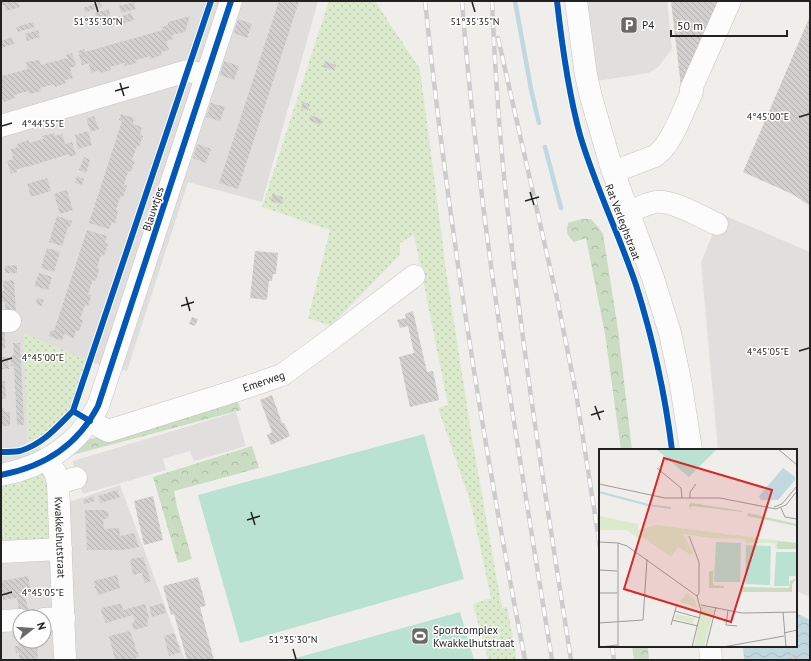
<svg xmlns="http://www.w3.org/2000/svg" width="811" height="661" font-family="'PT Sans',sans-serif">
	<style>
		.residential { fill: #dfdedc; fill-rule: evenodd }
		.grass { fill: url(#grass-dots) }
		.forest { fill: url(#forest-crowns) }
		.pitch { fill: #bae2d3 }
		.parking { fill: #e0dfde }
		.water { fill: url(#water-waves) }
		.lines { fill: none; stroke-linecap: round; stroke-linejoin: round }
		.stream { stroke: #c2d8e0; stroke-width: 4.5 }
		.building { fill: url(#building-back-hatch) }
		.minor-casing { stroke: #c5c5c3; stroke-width: 23 }
		.minor { stroke: #fdfcfc; stroke-width: 22 }
		.rail-casing { stroke: #ccc; stroke-width: 4.5 }
		.rail { stroke: #fff; stroke-width: 3; stroke-dasharray: 9; stroke-linecap: butt }
		.cycleway-casing { stroke: #fff; stroke-width: 8 }
		.cycleway { stroke: #0057b8; stroke-width: 6 }
		.ticks { fill: none; stroke: #222; stroke-width: 1.5 }
		.labels { text-anchor: middle; stroke-width: 3; stroke-linejoin: round; paint-order: stroke }
		.poi-label { font-size: 11px; fill: #222; stroke: #fff; text-anchor: start }
		.street-label { font-size: 11px; fill: #222; stroke: #fff }
		.inset-river { fill: none; stroke: #c2d8e0; stroke-width: 2 }
		.inset-road { fill: none; stroke: #9d9c9b; stroke-width: 1 }
		.view { fill: #d62828; fill-opacity: 0.15; stroke: #d62828; stroke-width: 2 }
		.inset-edge { fill: none; stroke: #222; stroke-width: 2 }
		.ticks-label { font-size: 10px; text-anchor: middle; fill: #222; stroke: #fff; stroke-width: 3; stroke-linejoin: round; paint-order: stroke }
	</style>
	<defs>
		<pattern id="grass-dots" width="8" height="8" patternUnits="userSpaceOnUse"><rect width="8" height="8" fill="#dbeacd"/><path d="M2 2h.1M6 6h.1" fill="none" stroke="#bcc8b0" stroke-width="1.8" stroke-linecap="round"/></pattern>
		<pattern id="forest-crowns" width="20" height="18" patternUnits="userSpaceOnUse"><rect width="20" height="18" fill="#cadcc2"/><path d="M2 6a3 3 0 1 1 6 0M12 15a3 3 0 1 1 6 0" fill="none" stroke="#adbca6"/></pattern>
		<pattern id="water-waves" width="16" height="10" patternUnits="userSpaceOnUse"><rect width="16" height="10" fill="#c2d8e0"/><path d="M0 5q4-4 8 0t8 0" fill="none" stroke="#a6b9c0"/></pattern>
		<pattern id="building-back-hatch" width="6" height="6" patternUnits="userSpaceOnUse"><rect width="6" height="6" fill="#d2d0ce"/><path d="M-1 5l2 2M0 0l6 6M5-1l2 2" fill="none" stroke="#b4b2b1"/></pattern>
	</defs>
	<rect width="100%" height="100%" fill="#efeeeb"/>
	<path class="residential" d="M1 1H318L262 202 188 182 127 371 26 347 48 509 120 485 185 660H1ZM20 617H44V641H20Z"/>
	<path class="grass" d="M329 1H375L420 69 447 277 472 438 502 608 507 607 517 660H488L473 604 491 598 471 504 438 408 448 405 414 235 400 243V255L331 326 308 318 330 230 262 207Z
		M23 333 88 360C82 376 73 409 62 421 53 430 40 438 28 443Z
		M47 467 52 537 40 540 1 542V481Z"/>
	<path class="forest" d="M582 219H591L599 228 603 234 618 330 632 450H621L605 334 586 238 574 242C567 236 566 232 568 223Z
		M236 397 241 410 61 458 79 442 141 426Z
		M252 446 259 468 174 491 177 507 192 559 178 563 153 477Z
		M632 646H648L649 660H634Z"/>
	<path class="pitch" d="M424 434 464 579 240 643 198 495Z
		M460 612 474 660H289Z"/>
	<path class="parking" d="M585 1H667L672 49 659 66 654 70 648 73 597 81Z
		M721 214 810 252V597L796 591V450H718L701 262Z
		M236 412 246 446 194 461 190 451 163 459 166 470 83 494 75 472 73 461Z"/>
	<path class="water" d="M796 613 810 620V660H744L743 646H796Z"/>
	<g class="lines">
		<path class="stream" d="M515 1 531 89 539 123
			M545 147 561 208"/>
	</g>
	<path class="building" d="M1 1H18L20 7 6 11 5 5 1 6Z
		M279 1H299L238 189 219 183Z
		M671 1H738L697 94 681 87Z
		M100 2 102 7 85 12 83 8Z
		M134 2 136 9 121 13 119 6Z
		M109 9 110 16 97 20 95 13Z
		M131 13 134 20 122 24 119 17Z
		M190 16 185 32 172 35 173 39 166 41 169 50 161 52 162 55 150 59V56L136 60 137 63 125 66 124 63 110 67 111 70 100 73 99 70 91 73 89 63 82 65 78 51 85 49V52L163 30 162 27 168 25V22Z
		M810 16V206L794 195 743 172Z
		M238 19 252 24 247 38 234 33Z
		M33 22 35 27 18 32 16 27Z
		M38 30 40 37 27 41 25 34Z
		M12 37 14 44 1 48V41Z
		M72 53 76 66 70 68 73 78 65 80 66 83 55 87 54 84 40 88 41 91 29 94 28 91 14 95 15 98 4 102 3 99H1V73L2 76 28 69 26 62 39 60 41 65 67 58 66 55Z
		M224 61 239 66 234 80 220 75Z
		M325 61 336 65 334 70 323 67Z
		M303 102 310 104 308 110 301 108Z
		M211 103 225 107 220 121 206 117Z
		M121 114 134 118 133 124 142 127 140 135 143 136 139 147 137 146 132 160 135 161 131 172 128 171 124 185 127 186 123 197H120L116 210 118 211 115 223 112 222 109 229 89 223 122 121 119 120Z
		M311 115 322 120 320 125 309 120Z
		M94 116 99 129 91 132 86 119Z
		M88 131 92 145 78 149 75 135Z
		M54 133 55 136 62 134 65 144 72 142 76 155 69 157V154L30 166 17 169V172L11 174 7 161 13 159 11 149 18 147 17 144 29 140V143L43 139 42 136Z
		M197 144 211 149 206 163 193 158Z
		M84 157 90 160 86 173 79 170Z
		M77 176 84 179 82 185 75 183Z
		M47 178 51 191 31 197 27 184Z
		M67 190 73 210 60 214 54 194Z
		M272 194 283 197 281 204 271 201Z
		M57 216 72 221 70 226 68 227 62 246 49 242Z
		M87 230 107 236 105 243 108 244 104 256 101 255 99 261 97 268 99 269 96 281 93 280 88 294 91 295 88 306 85 305 80 319 83 320 79 331 76 330 74 338 64 334 62 341 49 336 51 330 54 331Z
		M47 248 60 252 54 272 41 268Z
		M255 251 278 253 276 274H273L272 281H269L267 300 250 298Z
		M17 265V273H5V266Z
		M39 273 52 277 48 290 34 286Z
		M14 280 16 314 6 315 5 302H1V291H4L3 281Z
		M37 298 44 300 42 306 36 304Z
		M413 311 427 372 433 371 439 400 410 407 399 357 414 353 408 326 400 328 397 320 406 318 405 314Z
		M192 317 198 319 195 326 189 324Z
		M5 330V349H1V331Z
		M13 343H20L24 425H17L14 366H11V356L14 355Z
		M1 357H8L9 369H1Z
		M5 381 6 399H1V382Z
		M272 395 282 423H284L290 436 271 445 267 435 272 432 260 400Z
		M1 408H4V412H10V426H1Z
		M117 490 120 497 101 503 98 496Z
		M94 496 95 501 84 504 83 500Z
		M153 496 163 540 144 545 134 501Z
		M85 510H103L107 511 109 515 107 519H103L104 529 119 528 120 536 134 533 139 547 123 550H87Z
		M143 557 151 581 145 583 142 573 133 575 130 559Z
		M117 575 120 588 98 595 96 588H95L94 581Z
		M28 576 32 595 25 596 28 609H35L36 616 19 617V610L17 598 3 600 1 581Z
		M198 577 206 606 200 607 214 660H187L174 614 171 615 163 586Z
		M121 603 123 610 145 604 149 618 147 619 149 626 134 630 132 623 135 622 133 615 106 623 101 611 102 608Z
		M163 603 166 613 152 617 149 607Z
		M18 631H20V641H37L38 660H19V653H16L15 646H19Z
		M130 631 139 657 129 660H115L109 636Z
		M174 633 181 652 169 656 164 636Z
		M791 654 805 660H789Z"/>
	<g class="lines">
		<defs>
			<g id="minor">
				<path d="M576 1 586 75 591 97 611 166 653 278 670 333 681 385 691 450"/>
				<path d="M1 126 187 71 207 75"/>
				<path d="M613 172 655 156C672 145 683 110 692 92L691 89 730 1"/>
				<path d="M628 212C637 209 646 204 655 202 672 199 701 217 717 224"/>
				<path d="M1 321H10"/>
				<path id="s1" d="M90 421 108 431 235 391 282 375 326 343 414 276"/>
				<path id="s2" d="M47 459 55 472 58 483 65 660"/>
				<path d="M1 475C43 467 78 445 98 406L231 1"/>
				<path d="M58 483 76 478"/>
				<path d="M1 552 61 549"/>
				<path d="M44 619 64 618"/>
				<path d="M1 621 20 620"/>
				<path d="M710 646 711 660"/>
			</g>
		</defs>
		<use href="#minor" class="minor-casing"/>
		<use href="#minor" class="minor"/>
		<defs>
			<path id="rail" d="M425 1C448 222 483 442 525 660
				M462 1C479 222 517 441 552 660
				M492 1C495 72 500 143 508 214 524 363 548 512 571 660
				M498 38 558 303 576 393 600 547
				M612 646 614 660"/>
		</defs>
		<use href="#rail" class="rail-casing"/>
		<use href="#rail" class="rail"/>
		<defs>
			<path id="cycleway" d="M557 1C562 46 568 91 580 135 595 186 619 234 636 285 653 339 665 394 672 450
				M73 411 211 1
				M1 452C7 452 14 452 20 451 43 444 57 427 73 411L90 421
				M1 475C43 467 78 445 98 406L231 1"/>
		</defs>
		<use href="#cycleway" class="cycleway-casing"/>
		<use href="#cycleway" class="cycleway"/>
	</g>
	<path class="ticks" d="M95 2 98 12M472 2 475 12M120 83 124 96M115 91 129 87M799 117 809 114M2 126 12 123M530 192 534 205M525 201 539 197M186 297 190 311M181 306 194 302M799 351 809 348M2 361 12 358M595 406 600 420M591 415 604 411M251 512 255 525M247 520 260 516M2 595 12 592M293 649 296 659"/>
	<defs>
		<symbol id="parking-square" viewBox="-11 -11 22 22"><rect x="-9" y="-9" width="18" height="18" rx="4" fill="#6a6968" stroke="#fff"/><path d="M-3.5-5.5H1a3.5 3.5 0 0 1 0 7H-1V5.5H-3.5ZM-1-3.4V-.6H.8a1.4 1.4 0 0 0 0-2.8Z" fill="#fff"/></symbol>
		<symbol id="stadium-square" viewBox="-11 -11 22 22"><rect x="-9" y="-9" width="18" height="18" rx="4" fill="#6a6968" stroke="#fff"/><path d="M0-5a6.5 5 0 1 0 0 10a6.5 5 0 1 0 0-10ZM-3.5-1.8h7v3.6h-7Z" fill="#fff"/></symbol>
	</defs>
	<g fill-rule="evenodd">
		<use href="#parking-square" x="619" y="15" width="20" height="20"/>
		<use href="#stadium-square" x="410" y="626" width="20" height="20"/>
	</g>
	<g class="labels">
		<g class="poi-label">
			<text x="642" y="29">P4</text>
			<text x="433" y="634">Sportcomplex<tspan x="433" dy="13">Kwakkelhutstraat</tspan></text>
		</g>
		<g class="street-label">
			<text transform="translate(153 209) rotate(-72)" y="4">Blauwtjes</text>
			<text transform="translate(623 222) rotate(69)" y="4">Rat Verleghstraat</text>
			<text dy="4" stroke="none"><textPath href="#s1" startOffset="184">Emerweg</textPath></text>
			<text dy="4" stroke="none"><textPath href="#s2" startOffset="81">Kwakkelhutstraat</textPath></text>
		</g>
	</g>
	<g transform="translate(599 449)">
		<rect width="198" height="198" fill="#efeeeb"/>
		<path d="M0 67 39 75V81L57 76 198 94 180 92 178 100 176 99V94H147L146 90 113 89 84 85 94 103 92 106 79 98 72 108 41 86V90L27 81H0ZM88 144 96 151 98 158 80 153ZM103 156 115 161 105 198H95ZM77 165 96 169 94 175 76 170Z" fill="#dbeacd"/>
		<path d="M93 54 143 62 144 63 93 57 91 60 90 55ZM149 64 198 75V77L148 67ZM179 92 198 94V100H178ZM110 122H114V136L125 137V139H110ZM198 129 193 135V143H142L143 138 190 139 191 132Z" fill="#cadcc2"/>
		<path d="M57 0H118L90 28ZM117 93 142 94 141 133H115ZM147 96 172 97 171 136 146 135ZM177 103H198V127H190V137H175Z" fill="#bae2d3"/>
		<path d="M184 19 196 28V31L179 51H162L160 47Z" fill="#c2d8e0"/>
		<path class="inset-river" d="M0 43 49 56 72 59"/>
		<path class="inset-road" d="M179 0 198 16M58 19 82 39 83 49M0 35 66 49H121L177 60 187 56 198 42M91 49V43L97 35M175 58 183 55 198 37M182 59 186 68 198 70M90 87 100 113V144L98 147M0 93 19 94 28 97 98 147 102 162 93 198M0 121 18 122M0 144H18M102 156 143 164 198 163M129 161 127 176 138 177M76 162 101 169M184 163 187 198M73 171 99 177M0 174 44 171 48 110M72 176 78 155M185 184 198 181M2 198 18 196M19 198V94M107 198 117 158M124 198 185 187"/>
		<path class="view" d="M65 9 173 41 132 173 25 140Z"/>
		<rect width="198" height="198" class="inset-edge"/>
	</g>
	<g class="ticks-label">
		<text x="98" y="25">51°35'30"N</text>
		<text x="475" y="25">51°35'35"N</text>
		<text x="768" y="120">4°45'00"E</text>
		<text x="43" y="127">4°44'55"E</text>
		<text x="768" y="355">4°45'05"E</text>
		<text x="43" y="361">4°45'00"E</text>
		<text x="43" y="596">4°45'05"E</text>
		<text x="293" y="643">51°35'30"N</text>
	</g>
	<rect width="811" height="661" fill="none" stroke="#222222" stroke-width="4"/>
	<g transform="translate(32 629) rotate(73)"><circle r="19" fill="#ffffff" stroke="#a7a7a7"/>
	<path d="M0-3L7 15L0 10L-7 15Z" fill="#6a6968"/>
	<text y="-6" font-size="11" font-weight="bold" text-anchor="middle" fill="#222222">N</text>
	</g>
	<path d="M671 30v6h116v-6" fill="none" stroke="#222222" stroke-width="2"/>
	<text x="677" y="30" font-size="12" fill="#222222" stroke="#ffffff" stroke-width="3" paint-order="stroke">50 m</text>
</svg>
